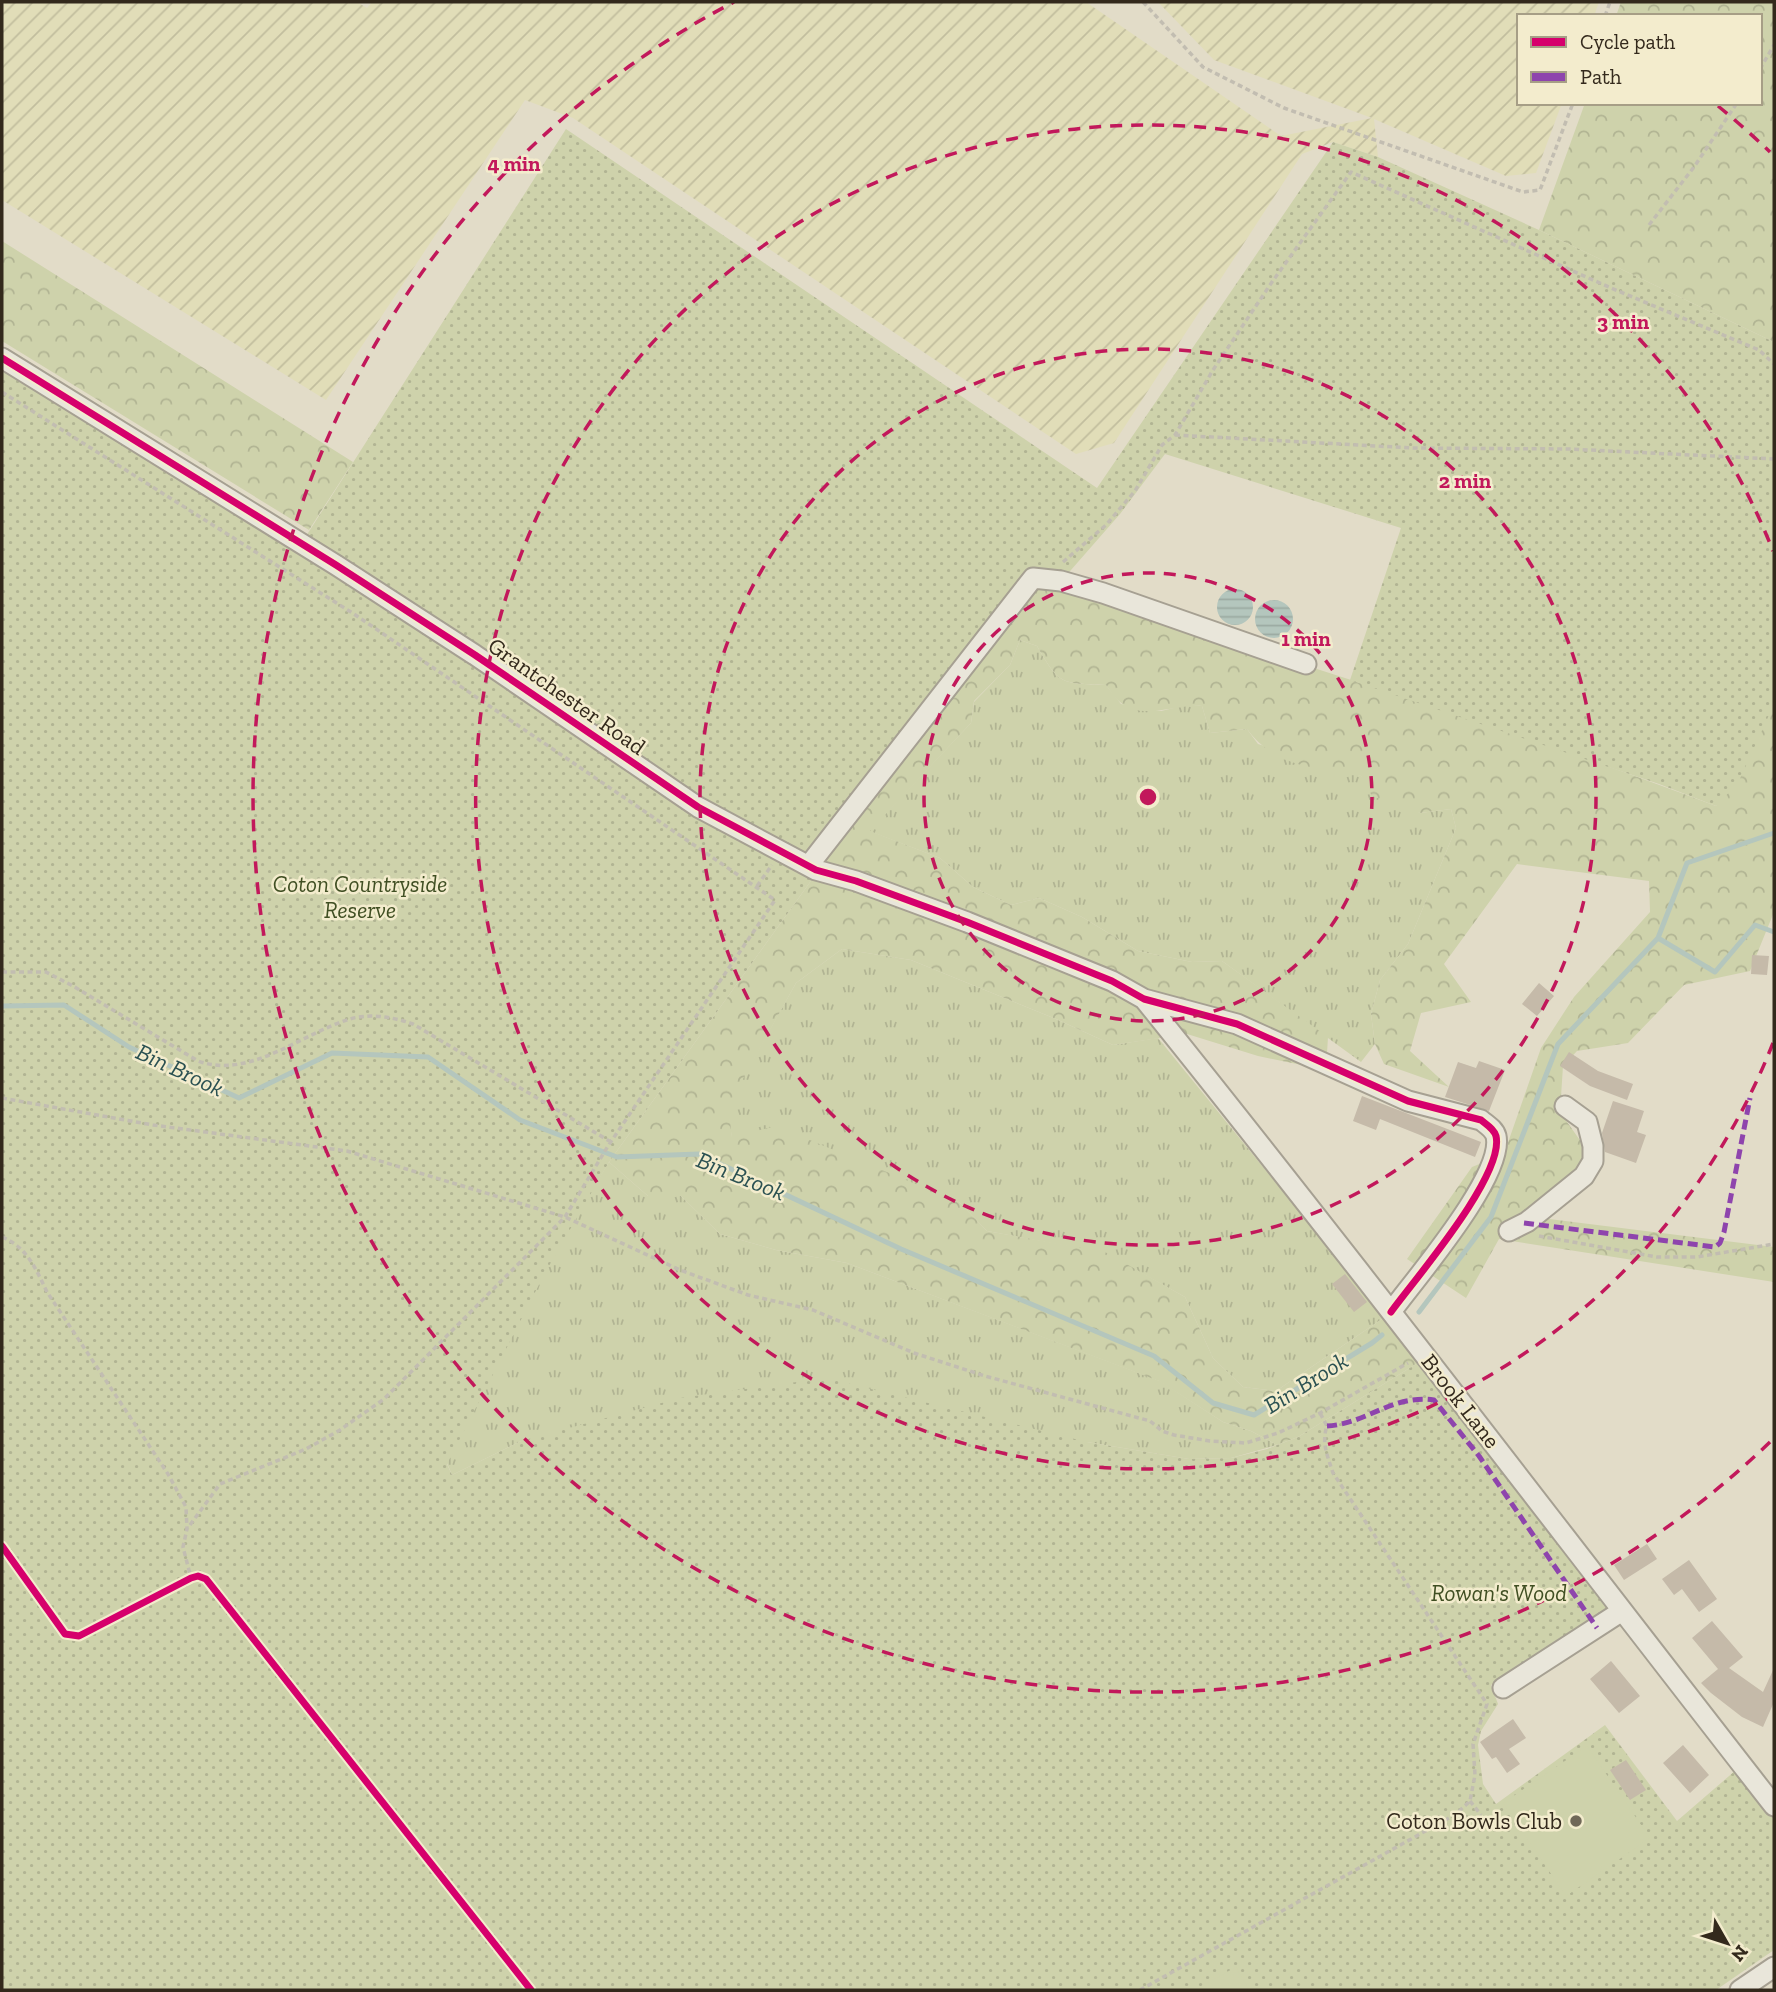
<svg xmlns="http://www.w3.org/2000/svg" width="1776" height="1992" font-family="'Zilla Slab',serif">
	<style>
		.farmland { fill: url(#farmland-furrows) }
		.grass { fill: url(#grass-tufts) }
		.forest { fill: url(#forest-crowns) }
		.park { fill: url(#park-dots) }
		.pitch { fill: #ced2ab }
		.water { fill: url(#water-rules) }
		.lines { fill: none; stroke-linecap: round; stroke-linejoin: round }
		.stream { stroke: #b4c6bd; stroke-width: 5 }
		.building { fill: #c5baa9 }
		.minor-casing { stroke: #a6a092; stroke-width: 23 }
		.path { stroke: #c2bdb1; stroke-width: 3.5; stroke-dasharray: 5 3.5; stroke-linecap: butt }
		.minor { stroke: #e9e6da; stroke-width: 19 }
		.quiet { stroke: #8e44ad; stroke-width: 5; stroke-dasharray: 10 5; stroke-linecap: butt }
		.cycleway-casing { stroke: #f3eccd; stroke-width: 11 }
		.cycleway { stroke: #d6006c; stroke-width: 7 }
		.ring { fill: none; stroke: #c2185b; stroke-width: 3.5; stroke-dasharray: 12 9 }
		.poi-dot { fill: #706858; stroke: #f3eccd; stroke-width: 2.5 }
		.labels { text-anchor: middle; stroke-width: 5; stroke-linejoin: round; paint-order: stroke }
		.street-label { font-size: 23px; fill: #33291c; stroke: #f3eccd }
		.park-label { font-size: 23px; font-style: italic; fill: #404f23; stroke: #f3eccd }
		.poi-label { font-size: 23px; fill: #33291c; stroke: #f3eccd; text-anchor: end }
		.water-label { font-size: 24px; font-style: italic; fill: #2b5152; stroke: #f3eccd }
		.centre { fill: #c2185b; stroke: #f3eccd; stroke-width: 3.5 }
		.ring-label { font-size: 21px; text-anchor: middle; font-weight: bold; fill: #c2185b; stroke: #f3eccd; stroke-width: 5; stroke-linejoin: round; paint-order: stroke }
	</style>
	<defs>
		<pattern id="farmland-furrows" width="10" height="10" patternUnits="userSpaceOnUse" patternTransform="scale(1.75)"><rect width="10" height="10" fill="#e1ddb8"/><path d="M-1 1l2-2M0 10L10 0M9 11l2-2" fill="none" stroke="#c2be9e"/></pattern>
		<pattern id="grass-tufts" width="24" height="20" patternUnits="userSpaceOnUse" patternTransform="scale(1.75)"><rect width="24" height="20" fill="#ced2ab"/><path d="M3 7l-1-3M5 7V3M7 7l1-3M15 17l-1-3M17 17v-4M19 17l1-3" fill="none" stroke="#b1b493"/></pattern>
		<pattern id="forest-crowns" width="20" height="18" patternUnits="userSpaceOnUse" patternTransform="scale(1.75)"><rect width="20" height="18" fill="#ced2ab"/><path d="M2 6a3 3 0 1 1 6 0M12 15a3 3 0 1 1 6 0" fill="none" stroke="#b1b493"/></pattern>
		<pattern id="park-dots" width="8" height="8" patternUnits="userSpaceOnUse" patternTransform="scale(1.75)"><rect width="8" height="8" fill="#ced2ab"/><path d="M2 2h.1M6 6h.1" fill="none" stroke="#b1b493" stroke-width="1.8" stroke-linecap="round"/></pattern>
		<pattern id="water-rules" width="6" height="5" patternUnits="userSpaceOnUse" patternTransform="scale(1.75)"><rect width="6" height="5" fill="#b4c6bd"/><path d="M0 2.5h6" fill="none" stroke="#9baaa2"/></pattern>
	</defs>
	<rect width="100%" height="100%" fill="#e2dcc8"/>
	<path class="farmland" d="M2 2H357L367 8 372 2H1086L1281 136 1372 118 1214 60 1158 2H1599L1594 16H1519V103H1562L1536 173 1506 176 1374 119 1378 157 1333 142 1302 154 1114 443 1076 454 573 118 525 100 326 400 2 200Z"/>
	<path class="grass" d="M1020 640 1037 646C1060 686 1061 683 1106 685L1121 704 1161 711 1186 705 1202 706 1210 733 1247 729 1258 744 1361 776 1420 813 1451 809 1456 828 1408 944 1380 980 1371 1014 1375 1044 1361 1062 1222 961 1192 962 1138 951 1082 917 1039 898 1011 905 973 887 940 858 869 831 971 723 974 702 1010 665Z
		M842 949 911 960 1056 1019 1113 1045 1158 1038 1385 1317 1276 1391 1243 1387 1213 1358 1185 1297 1105 1253 987 1231 959 1202 732 1138 727 1106 796 983Z
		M609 1162 648 1196H681L720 1234 776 1250 847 1263 1160 1381 1223 1422 1251 1431 1277 1445 1231 1458 1189 1459 1087 1442 521 1441 452 1475 438 1442Z"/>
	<path class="forest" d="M1621 2H1774V342L1539 230 1585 103H1760V16H1616Z
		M2 241 353 462 309 530 2 341Z
		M1057 586C1277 657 1500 724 1716 806L1774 704V912L1750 971 1684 985 1628 1043 1577 1051 1563 1066 1560 1112 1584 1146 1585 1158 1580 1169 1533 1217 1774 1247V1282L1499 1239 1466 1298 1407 1259 1472 1167 1504 1154 1541 1048 1574 997 1650 912 1649 881 1517 864 1444 964 1471 1002 1421 1013 1410 1051 1449 1087 1384 1064 1375 1044 1371 1014 1380 980 1408 944 1456 828 1451 809 1420 813 1372 796 1361 776C1316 768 1276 768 1247 729L1210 733 1202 706C1177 704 1141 721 1120 702 1114 698 1110 690 1106 685 1061 683 1060 686 1037 646L1020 640 1010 665 974 701 971 723 870 831 940 858 973 887 1011 905 1039 898 1082 917 1138 951 1192 962 1222 961 1328 1037 1326 1070 1258 1056 1187 1034 1113 1045 1056 1019 911 960 842 949 796 983 728 1106 732 1137 776 1126 959 1202 987 1231 1105 1252 1185 1297 1213 1358 1243 1387 1276 1391 1385 1317 1421 1361 1298 1437 1277 1445 1251 1431 1223 1422 1159 1381 847 1263 776 1250 720 1234 681 1196H648L609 1162 831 853 1036 587Z"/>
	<path class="park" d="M566 129 1097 488 1333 142 1378 157 1539 230 1774 342V704L1738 783 1716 806 1659 784 1350 680 1401 528 1165 454 1120 514 1057 586 1036 587 831 853 609 1162 546 1271 447 1464 452 1475 521 1441 680 1398 826 1378 1087 1442 1189 1459 1231 1458 1267 1449 1298 1437 1421 1361 1610 1611 1491 1685 1498 1704 1481 1731 1478 1745 1483 1784 1496 1804 1605 1725 1677 1821 1736 1770 1774 1819V1950L1716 1990H2V358L301 544Z"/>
	<path class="pitch" d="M1587 1746 1650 1838 1566 1896 1503 1803Z
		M1236 1967 1249 1990H1194Z"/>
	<path class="water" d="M1217 607a18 18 0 1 1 36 0a18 18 0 1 1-36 0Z
		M1255 619a19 19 0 1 1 38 0a19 19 0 1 1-38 0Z"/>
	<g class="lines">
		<path class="stream" d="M1658 938 1715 972 1755 925 1774 932
			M2 1006 64 1005 129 1047 239 1098 332 1053 428 1057 520 1120 617 1157 699 1154 901 1249 1154 1356 1213 1403 1254 1415 1372 1343 1382 1335
			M1419 1312 1491 1217 1558 1044 1658 938 1687 863 1774 833"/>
	</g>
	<path class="building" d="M1752 955 1769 956 1767 975 1751 974Z
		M1539 983 1554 996 1537 1016 1522 1004Z
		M1569 1052 1598 1071 1633 1084 1627 1100 1590 1086 1560 1066Z
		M1479 1061 1505 1070 1489 1111 1445 1097 1458 1062 1476 1068Z
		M1362 1096 1481 1142 1475 1157 1380 1119 1376 1130 1353 1121Z
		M1613 1101 1644 1111 1637 1132 1646 1135 1636 1163 1605 1152 1602 1133Z
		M1345 1274 1367 1302 1354 1312 1332 1284Z
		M1647 1544 1657 1559 1624 1580 1614 1565Z
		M1689 1560 1717 1599 1699 1612 1682 1589 1674 1595 1662 1579Z
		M1712 1621 1743 1657 1729 1668 1763 1692 1774 1668V1702L1763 1727 1742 1717 1711 1693 1701 1683 1718 1669 1692 1638Z
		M1611 1661 1640 1696 1619 1713 1590 1679Z
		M1513 1719 1526 1738 1509 1749 1520 1764 1507 1773 1496 1757 1492 1759 1480 1742Z
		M1683 1745 1709 1775 1690 1793 1663 1763Z
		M1626 1760 1646 1790 1630 1800 1610 1770Z"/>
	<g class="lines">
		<defs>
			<path id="minor" d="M2 358 336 565 475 655 698 807 816 870 856 881 967 922 1112 981 1144 999 1237 1024 1408 1101 1481 1120C1487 1125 1494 1129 1496 1136 1505 1175 1415 1279 1391 1312
				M809 865 1033 578 1061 581 1103 593 1306 664
				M1144 999C1358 1265 1564 1537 1774 1806
				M1509 1231 1527 1222 1584 1176 1593 1161V1146L1587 1122 1565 1106
				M1503 1688 1622 1611
				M1740 1990 1774 1967"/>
		</defs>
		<use href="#minor" class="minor-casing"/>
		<path class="path" d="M1143 2 1203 67 1284 108 1523 192 1540 190 1573 103
			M1605 16 1610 2
			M1760 69 1774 45
			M1649 225 1694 167 1737 103
			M2 392 354 614 775 900 608 1146 565 1217 384 1399 340 1430 306 1449 220 1484 187 1529
			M1175 435 1413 448 1569 449 1774 459
			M1063 562 1106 525 1135 491 1162 445 1175 435 1213 370 1272 282 1351 172 1611 288 1759 350 1774 364
			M757 886 772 865
			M2 972H46L73 986 198 1061C250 1080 302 1033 350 1019 370 1013 393 1017 413 1024L611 1142
			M2 1098 153 1125 347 1151 565 1217 680 1270 748 1295 813 1310 914 1353 985 1376 1150 1421 1162 1431 1174 1435 1210 1441 1246 1443 1278 1433 1320 1413 1408 1363
			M1539 1236 1657 1257H1697L1774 1244
			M2 1237C27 1247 36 1269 47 1292L168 1474 186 1507 187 1529 183 1547 191 1578
			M1470 1801 1481 1815
			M1140 1990 1456 1814 1470 1801 1475 1775 1473 1744 1487 1704 1333 1473C1328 1457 1321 1443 1327 1426L1320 1413"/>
		<use href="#minor" class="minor"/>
		<path class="quiet" d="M1524 1223 1715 1247 1720 1243 1724 1232 1750 1098
			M1327 1426C1366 1424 1393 1394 1434 1400L1479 1456 1597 1628"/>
		<defs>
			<path id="cycleway" d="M2 358 336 565 475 655 698 807 816 870 856 881 967 922 1112 981 1144 999 1237 1024 1408 1101 1481 1120C1487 1125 1494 1129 1496 1136 1505 1175 1415 1279 1391 1312
				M2 1546 65 1634 79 1636 191 1578 198 1576 206 1579 531 1990"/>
		</defs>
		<use href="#cycleway" class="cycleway-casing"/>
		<use href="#cycleway" class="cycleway"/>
	</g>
	<g class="ring">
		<circle cx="1148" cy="797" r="224"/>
		<circle cx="1148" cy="797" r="448"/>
		<path d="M1773 1043A672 672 0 1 1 1773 551"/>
		<path d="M1770 1442A896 896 0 1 1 734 2M1718 106A896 896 0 0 1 1770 152"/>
	</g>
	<circle class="poi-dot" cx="1576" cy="1821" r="7"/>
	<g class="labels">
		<g class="street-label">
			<text transform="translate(567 696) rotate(35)" y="8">Grantchester Road</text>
			<text transform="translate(1461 1401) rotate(52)" y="8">Brook Lane</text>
		</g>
		<g class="park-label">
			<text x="360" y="892">Coton Countryside<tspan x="360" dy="26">Reserve</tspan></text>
			<text x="1499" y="1601">Rowan's Wood</text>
		</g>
		<g class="poi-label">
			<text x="1562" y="1829">Coton Bowls Club</text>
		</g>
		<g class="water-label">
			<text transform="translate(180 1070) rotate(25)" y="8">Bin Brook</text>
			<text transform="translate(741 1176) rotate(22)" y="8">Bin Brook</text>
			<text transform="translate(1306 1383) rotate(-32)" y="8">Bin Brook</text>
		</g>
	</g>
	<circle cx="1148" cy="797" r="10" class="centre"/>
	<g class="ring-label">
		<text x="514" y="171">4 min</text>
		<text x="1623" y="329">3 min</text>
		<text x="1465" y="488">2 min</text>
		<text x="1306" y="646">1 min</text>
	</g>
	<rect width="1776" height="1992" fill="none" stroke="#33291c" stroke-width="7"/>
	<rect x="1517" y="14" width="245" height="91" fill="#f3eccd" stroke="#a69e86" stroke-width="2"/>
	<rect x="1531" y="37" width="35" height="10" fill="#d6006c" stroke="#a69e86" stroke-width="2"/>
	<text x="1580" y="49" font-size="21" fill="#33291c">Cycle path</text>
	<rect x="1531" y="72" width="35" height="10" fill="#8e44ad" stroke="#a69e86" stroke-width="2"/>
	<text x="1580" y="84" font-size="21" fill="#33291c">Path</text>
	<g transform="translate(1727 1943) rotate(129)" stroke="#f3eccd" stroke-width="5" paint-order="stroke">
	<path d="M0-5L12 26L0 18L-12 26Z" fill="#33291c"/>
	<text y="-10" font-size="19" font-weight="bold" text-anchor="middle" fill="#33291c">N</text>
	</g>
</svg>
